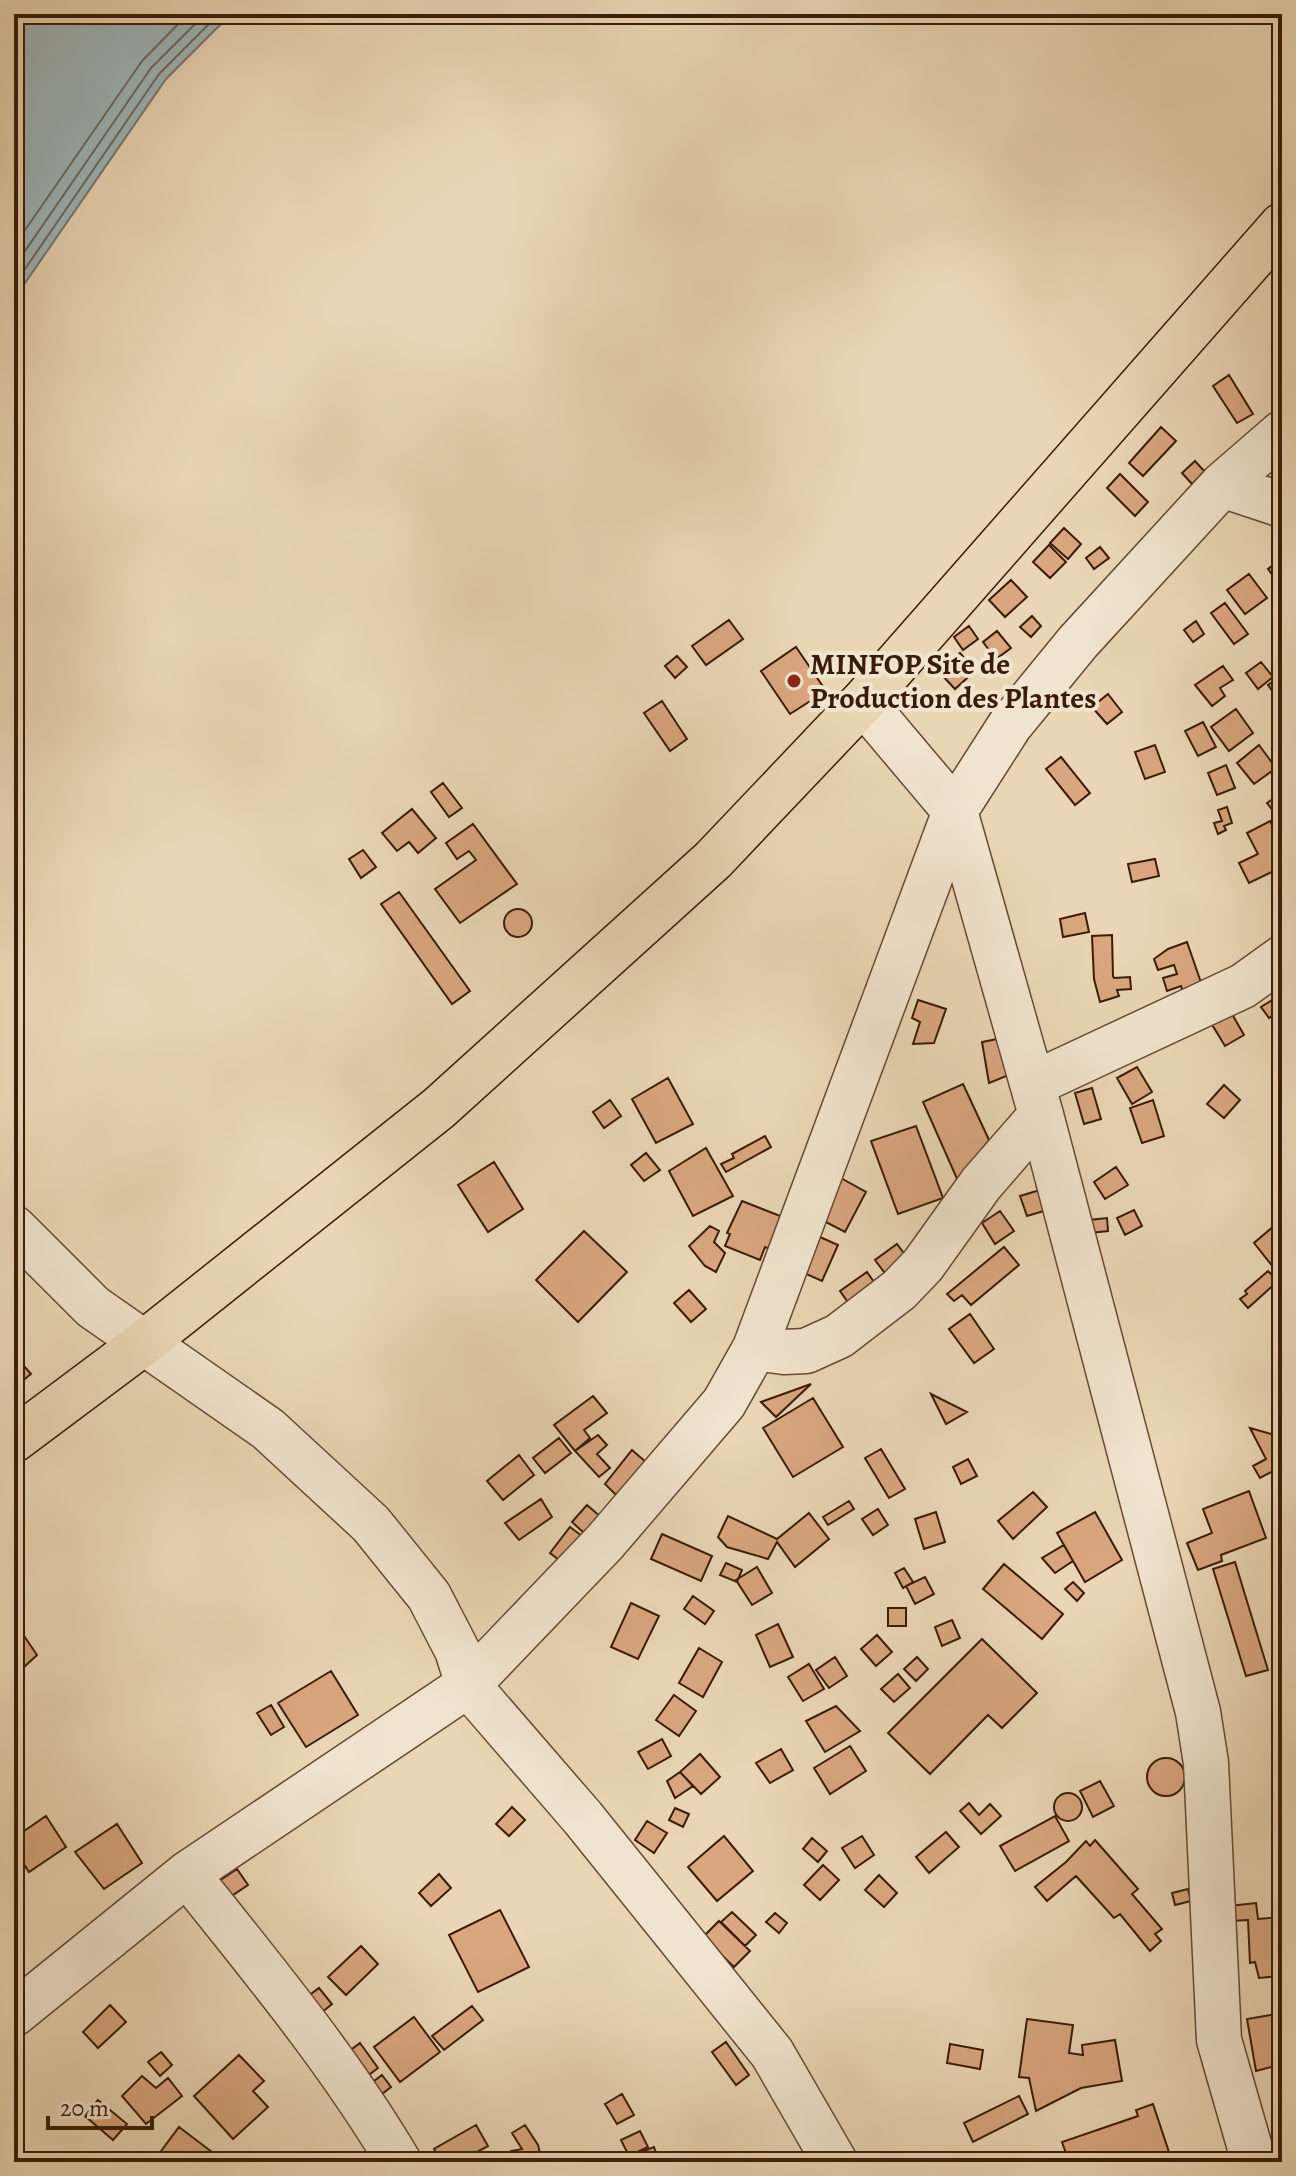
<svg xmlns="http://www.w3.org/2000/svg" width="1296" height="2176" font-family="Alegreya,serif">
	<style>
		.water { fill: #9eb6b9; stroke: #767872; stroke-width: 2 }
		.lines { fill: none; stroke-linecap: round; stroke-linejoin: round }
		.shore { stroke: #6c6960; stroke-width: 2 }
		.building { fill: #d9a67f; stroke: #3a1c08; stroke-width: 2 }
		.minor-casing { stroke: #664a33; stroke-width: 47 }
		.major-casing { stroke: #3a1c08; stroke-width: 47 }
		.minor { stroke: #f1e4ce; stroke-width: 44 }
		.major { stroke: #ead6b4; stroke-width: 44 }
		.poi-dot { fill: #8f2418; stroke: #f1e4ce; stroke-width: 3 }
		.labels { text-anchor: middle; stroke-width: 8; stroke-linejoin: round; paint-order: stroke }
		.poi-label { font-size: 30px; font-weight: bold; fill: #3a1c08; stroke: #f1e4ce; text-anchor: start }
	</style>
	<rect width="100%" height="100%" fill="#ead6b4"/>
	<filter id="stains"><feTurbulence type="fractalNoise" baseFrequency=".0025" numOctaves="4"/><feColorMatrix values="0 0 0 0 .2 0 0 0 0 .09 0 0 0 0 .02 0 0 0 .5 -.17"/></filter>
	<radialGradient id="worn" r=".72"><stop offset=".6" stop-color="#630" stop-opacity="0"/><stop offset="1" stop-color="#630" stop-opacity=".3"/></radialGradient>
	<path class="water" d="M14 14H231L166 79 14 299Z"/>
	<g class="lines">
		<path class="shore" d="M14 246 142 61 188 14
			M14 267 151 68 205 14
			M14 285 159 74 219 14"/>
	</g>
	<path class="building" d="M1229 375 1253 414 1237 423 1213 386Z
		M1161 427 1176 441 1143 476 1129 463Z
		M1195 461 1205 472 1192 484 1182 473Z
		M1120 474 1148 502 1135 516 1107 488Z
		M1064 528 1081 544 1068 559 1050 543Z
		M1049 545 1066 562 1050 578 1033 562Z
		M1100 547 1109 558 1094 569 1086 558Z
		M1282 558V581L1279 584 1268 569Z
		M1249 574 1267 598 1245 614 1227 590Z
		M1011 580 1027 597 1005 617 989 600Z
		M1225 603 1248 634 1234 644 1211 613Z
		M1032 616 1041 626 1031 637 1020 627Z
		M729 620 743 639 706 665 692 646Z
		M1196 621 1204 634 1193 642 1184 630Z
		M969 626 978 639 963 650 954 637Z
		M997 631 1011 648 996 659 983 642Z
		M796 647 826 691 790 714 761 671Z
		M960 653 975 671 955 689 939 672Z
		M677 656 687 667 675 678 665 666Z
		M1261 662 1273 677 1258 689 1246 673Z
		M1223 666 1233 680 1220 688 1225 696 1212 706 1195 685Z
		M1281 676 1282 677V705L1268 685Z
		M1108 694 1122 712 1107 724 1092 707Z
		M662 701 687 739 670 751 644 713Z
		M1236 709 1253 733 1229 751 1211 727Z
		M1203 722 1216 747 1198 756 1185 731Z
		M1155 745 1165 772 1145 779 1135 752Z
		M1259 745 1276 768 1254 784 1237 763Z
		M1061 757 1090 793 1075 805 1046 769Z
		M1226 765 1235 788 1217 795 1208 773Z
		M443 783 462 808 449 817 431 792Z
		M1282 793V823L1267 803Z
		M1227 807 1232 823 1224 826 1226 830 1218 834 1214 823 1222 821 1218 810Z
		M412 809 436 838 418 853 409 842 397 851 382 833Z
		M1270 821 1282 844V867L1249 883 1239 863 1258 854 1247 833Z
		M473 824 517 884 460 923 435 889 476 860 469 851 457 859 446 843Z
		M363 850 376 867 361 878 349 859Z
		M1155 859 1159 876 1132 882 1128 864Z
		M399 892 470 991 452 1004 381 904Z
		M504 923a14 14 0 1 1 28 0a14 14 0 1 1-28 0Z
		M1085 913 1089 932 1063 937 1060 919Z
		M1112 935 1113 976 1114 978 1130 977 1131 989 1117 990 1119 996 1100 1002 1094 979 1092 936Z
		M1187 942 1205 994 1186 1000 1181 986 1167 991 1163 978 1177 974 1174 965 1158 970 1154 959 1168 949Z
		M1282 994V1009L1269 1018 1261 1007Z
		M918 1000 946 1009 934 1043 913 1044 920 1022 912 1018Z
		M1228 1007 1244 1035 1225 1046 1208 1018Z
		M1002 1038 1009 1075 989 1083 982 1042Z
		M1137 1067 1152 1092 1132 1104 1117 1078Z
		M668 1078 693 1124 656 1143 632 1099Z
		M963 1084 989 1140 958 1181 923 1102Z
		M1224 1085 1240 1100 1224 1118 1207 1104Z
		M1092 1088 1101 1119 1084 1124 1075 1093Z
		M610 1100 621 1116 604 1128 593 1112Z
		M1153 1100 1164 1136 1142 1143 1130 1108Z
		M916 1126 943 1198 898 1214 871 1141Z
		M765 1136 771 1147 726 1172 721 1164 734 1158 732 1154Z
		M706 1148 733 1196 693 1216 669 1171Z
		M646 1153 660 1170 644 1181 631 1165Z
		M494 1162 523 1209 488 1232 458 1185Z
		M1116 1167 1128 1185 1105 1199 1094 1182Z
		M839 1177 866 1192 845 1232 818 1218Z
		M1040 1190 1047 1210 1027 1216 1020 1196Z
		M742 1201 783 1217 770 1249 765 1247 760 1260 725 1246 730 1234 727 1233Z
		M1134 1210 1142 1226 1125 1235 1117 1218Z
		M1000 1211 1014 1231 995 1244 982 1223Z
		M1107 1218 1108 1231 1090 1233 1089 1220Z
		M1282 1219V1268L1277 1272 1254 1243Z
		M710 1226 719 1231 714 1242 725 1253 716 1272 705 1266 689 1246Z
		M584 1231 627 1272 578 1322 536 1280Z
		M811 1233 838 1245 822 1281 795 1269Z
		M897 1244 912 1264 890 1280 875 1260Z
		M1004 1247 1019 1265 971 1305 962 1295 954 1301 947 1294Z
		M1268 1271 1278 1281 1248 1308 1240 1299 1247 1294 1245 1291Z
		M867 1272 879 1289 852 1308 840 1291Z
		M689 1290 706 1309 691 1322 674 1303Z
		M970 1314 994 1349 974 1363 949 1329Z
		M14 1355 31 1374 14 1388Z
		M811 1384 776 1417 761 1402Z
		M931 1394 967 1412 946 1424Z
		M593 1396 607 1413 584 1430 590 1438 575 1451 554 1425Z
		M813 1398 843 1447 793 1477 763 1428Z
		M1250 1428 1282 1437V1455L1273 1460 1277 1469 1260 1478 1253 1466 1266 1459Z
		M598 1435 607 1445 597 1454 610 1468 599 1477 575 1451Z
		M559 1438 571 1453 545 1473 533 1458Z
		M881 1449 905 1489 889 1498 865 1458Z
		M632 1450 654 1469 625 1504 605 1484Z
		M519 1455 534 1475 503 1500 487 1481Z
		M968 1459 977 1476 961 1484 953 1467Z
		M1249 1491 1266 1538 1221 1555 1222 1561 1198 1570 1187 1543 1212 1533 1203 1509Z
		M1033 1492 1047 1507 1013 1539 998 1521Z
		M541 1499 552 1517 519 1540 505 1523Z
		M849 1501 854 1509 828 1525 823 1517Z
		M587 1505 609 1524 593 1541 572 1522Z
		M878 1509 888 1525 873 1535 862 1519Z
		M936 1512 945 1542 924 1549 915 1519Z
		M1095 1512 1122 1560 1085 1582 1057 1533Z
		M809 1513 829 1539 795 1567 777 1542 768 1559 727 1547 718 1537 728 1516 777 1539Z
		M570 1527 591 1543 571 1569 550 1553Z
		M662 1534 712 1556 701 1581 651 1559Z
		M1064 1545 1073 1561 1055 1573 1042 1558Z
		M1235 1562 1268 1670 1246 1676 1213 1569Z
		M726 1563 742 1570 737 1582 720 1575Z
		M1004 1564 1063 1614 1042 1639 983 1589Z
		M757 1567 772 1593 752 1605 736 1580Z
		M904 1568 913 1582 903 1588 895 1573Z
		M925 1577 934 1594 915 1604 906 1586Z
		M1073 1582 1084 1593 1077 1601 1065 1589Z
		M693 1596 714 1611 705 1624 684 1609Z
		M631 1603 659 1616 638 1659 611 1647Z
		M888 1608H906V1626H888Z
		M952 1620 960 1638 942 1646 935 1627Z
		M14 1621 37 1655 22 1669 14 1656Z
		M778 1624 793 1657 770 1667 756 1635Z
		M877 1635 892 1652 876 1666 861 1649Z
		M982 1639 1037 1693 1002 1728 988 1715 930 1774 888 1733Z
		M699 1648 722 1662 703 1697 679 1683Z
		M835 1657 847 1676 829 1688 816 1670Z
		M917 1657 928 1669 916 1681 904 1669Z
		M809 1664 824 1689 803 1701 788 1677Z
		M331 1671 358 1715 306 1747 278 1703Z
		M898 1674 910 1688 894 1702 881 1689Z
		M674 1695 696 1711 679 1736 656 1720Z
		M271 1705 284 1727 271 1735 257 1713Z
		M836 1706 860 1731 825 1752 806 1721Z
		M662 1739 671 1756 648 1769 638 1752Z
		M850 1746 866 1771 830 1794 814 1768Z
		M781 1749 793 1770 770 1783 756 1763Z
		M700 1754 720 1777 701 1794 680 1772Z
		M1147 1777a19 19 0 1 1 38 0a19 19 0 1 1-38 0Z
		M680 1772 693 1786 675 1798 667 1781Z
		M1100 1781 1114 1806 1093 1817 1080 1791Z
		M1054 1807a14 14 0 1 1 28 0a14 14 0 1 1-28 0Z
		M969 1803 979 1815 990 1804 1001 1816 981 1834 960 1811Z
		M512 1807 525 1820 509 1836 496 1824Z
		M675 1808 689 1814 683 1827 669 1820Z
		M46 1816 66 1847 29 1872 14 1849V1838Z
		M1055 1816 1069 1841 1015 1871 1000 1846Z
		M647 1821 667 1833 654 1853 635 1840Z
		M117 1824 142 1863 104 1889 75 1852Z
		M946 1832 959 1847 929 1873 916 1857Z
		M724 1836 753 1871 717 1901 688 1867Z
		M862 1836 874 1855 855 1868 842 1848Z
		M812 1838 827 1851 818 1862 803 1849Z
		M1095 1840 1138 1889 1132 1894 1162 1929 1155 1934 1161 1941 1150 1951 1120 1914 1114 1918 1076 1876 1047 1901 1035 1887 1066 1862 1086 1841 1090 1846Z
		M823 1865 839 1880 820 1900 804 1885Z
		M237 1869 248 1885 230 1897 219 1881Z
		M439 1874 451 1888 431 1906 419 1893Z
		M879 1875 897 1893 884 1907 865 1890Z
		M1188 1889 1191 1901 1175 1905 1172 1893Z
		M1256 1903 1258 1919 1282 1917V1976L1259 1978 1255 1962 1250 1963 1248 1920 1230 1921 1229 1906Z
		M500 1910 529 1967 478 1992 449 1935Z
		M732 1912 756 1935 745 1946 721 1922Z
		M775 1913 787 1923 779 1933 766 1922Z
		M719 1921 750 1951 734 1967 703 1937Z
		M361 1946 378 1964 346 1995 328 1977Z
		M319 1988 332 2004 316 2017 303 2000Z
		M110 2005 126 2022 98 2048 83 2032Z
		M472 2006 483 2020 444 2050 432 2036Z
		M1276 2014 1282 2064 1256 2071 1247 2019Z
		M414 2017 440 2052 400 2082 374 2047Z
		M1027 2019 1073 2025 1069 2053 1083 2055 1082 2045 1115 2040 1122 2081 1081 2088 1036 2111 1029 2078 1019 2077Z
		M726 2042 749 2075 736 2085 712 2052Z
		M360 2043 378 2068 362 2080 344 2055Z
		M950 2044 983 2050 980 2069 947 2063Z
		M161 2052 172 2065 160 2076 148 2062Z
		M239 2055 264 2081 253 2091 268 2107 233 2139 194 2096Z
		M382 2075 391 2087 378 2097 369 2085Z
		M142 2076 156 2088 168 2078 182 2096 146 2124 122 2096Z
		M622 2094 634 2115 617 2124 605 2104Z
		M1019 2096 1028 2114 973 2142 964 2123Z
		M98 2100 127 2124 113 2140 85 2116Z
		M1153 2104 1171 2158 1156 2162H1069L1062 2142 1138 2116 1136 2110Z
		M476 2125 488 2146 459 2162H441L434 2149Z
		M525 2125 538 2145 542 2162H514L511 2151 522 2149 512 2133Z
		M179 2127 212 2152 210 2156 216 2160 214 2162H153Z
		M640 2131 648 2147 629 2156 621 2140Z
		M654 2147 659 2162H615Z"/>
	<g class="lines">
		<defs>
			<path id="minor" d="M1222 485 1282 505
				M863 702 955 811 1041 1115 1198 1712 1206 1763 1219 2040 1254 2162
				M1033 1084 1243 986 1282 958
				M14 1228 93 1307 268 1429 371 1524 429 1596 457 1650 468 1685 583 1818 772 2053 835 2162
				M755 1348 784 1352 806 1351 839 1336 899 1290 923 1265 981 1184 1041 1115
				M187 1874C261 1967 338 2059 399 2162
				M14 2014 187 1874 468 1685 605 1542 724 1403 755 1348 955 811 1010 725 1078 642 1222 485 1282 433"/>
			<path id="major" d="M14 1440 145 1342 439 1108 713 860 863 702 1282 225"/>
		</defs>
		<use href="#minor" class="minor-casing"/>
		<use href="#major" class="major-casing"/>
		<use href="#minor" class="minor"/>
		<use href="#major" class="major"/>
	</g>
	<circle class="poi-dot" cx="794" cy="681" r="8"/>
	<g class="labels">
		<g class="poi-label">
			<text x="810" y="674">MINFOP Site de<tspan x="810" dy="34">Production des Plantes</tspan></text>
		</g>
	</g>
	<rect width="1296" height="2176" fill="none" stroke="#ead6b4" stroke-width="48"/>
	<rect x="16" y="16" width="1264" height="2144" fill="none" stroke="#3a1c08" stroke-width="4"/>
	<rect x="24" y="24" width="1248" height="2128" fill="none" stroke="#3a1c08" stroke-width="2"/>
	<path d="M48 2116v12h104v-12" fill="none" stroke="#3a1c08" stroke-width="4"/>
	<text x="60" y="2116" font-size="24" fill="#3a1c08" stroke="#f1e4ce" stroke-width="6" paint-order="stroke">20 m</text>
	<rect width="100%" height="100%" filter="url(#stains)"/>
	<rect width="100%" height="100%" fill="url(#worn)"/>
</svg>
